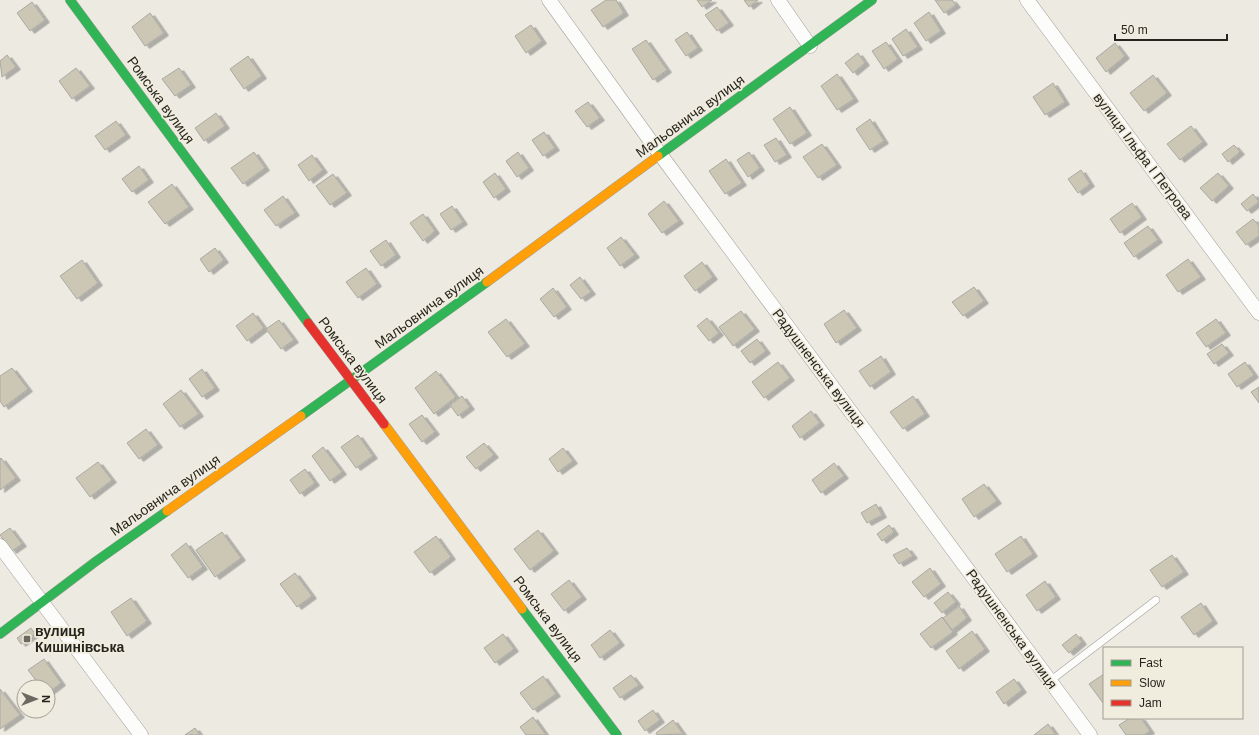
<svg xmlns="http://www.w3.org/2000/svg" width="1259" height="735" font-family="Helvetica,sans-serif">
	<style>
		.building { fill: #cbc7b4; stroke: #aaa9a3; filter: url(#shadow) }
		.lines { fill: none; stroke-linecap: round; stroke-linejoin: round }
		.lane-casing { stroke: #a19f99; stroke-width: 8 }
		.street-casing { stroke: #a19f99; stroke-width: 15 }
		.fast-casing { stroke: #a19f99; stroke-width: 10 }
		.slow-casing { stroke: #a19f99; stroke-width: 10 }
		.jam-casing { stroke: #a19f99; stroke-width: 10 }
		.lane { stroke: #fcfcfb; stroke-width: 7 }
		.street { stroke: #fcfcfb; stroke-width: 14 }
		.fast { stroke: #30b455; stroke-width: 9 }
		.slow { stroke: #ff9f0a; stroke-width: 9 }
		.jam { stroke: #e5322d; stroke-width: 9 }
		.poi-dot { fill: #6c6963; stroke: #f1edde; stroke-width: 1.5 }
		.labels { text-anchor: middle; stroke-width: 3.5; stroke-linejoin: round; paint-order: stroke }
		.street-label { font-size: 14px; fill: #26241f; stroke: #f1edde }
		.poi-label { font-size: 14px; font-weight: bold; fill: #26241f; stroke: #f1edde; text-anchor: start }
	</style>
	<defs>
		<filter id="shadow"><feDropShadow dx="4.5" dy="2.5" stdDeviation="0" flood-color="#0004"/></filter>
	</defs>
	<rect width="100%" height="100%" fill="#edeae2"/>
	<path class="building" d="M606 0H616L624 13 603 27 591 10Z
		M697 0H712L702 7Z
		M744 0H758L749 7Z
		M935 0H952L956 5 944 13Z
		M32 2 45 20 30 31 17 13Z
		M717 7 729 23 717 31 705 15Z
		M929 12 941 31 926 41 914 23Z
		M150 13 164 33 145 46 132 27Z
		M531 25 542 41 526 53 515 36Z
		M906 29 918 47 903 56 892 39Z
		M687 32 698 48 686 56 675 40Z
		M646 40 667 70 653 80 632 49Z
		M886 42 898 59 884 69 872 51Z
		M1115 43 1125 56 1106 72 1096 58Z
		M858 53 865 63 853 73 845 63Z
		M7 55 16 67 2 77 0 61Z
		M248 56 262 76 244 89 230 69Z
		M76 68 90 86 72 99 59 81Z
		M179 68 191 85 175 96 162 79Z
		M837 74 854 99 837 110 821 86Z
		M1153 75 1167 93 1144 111 1130 93Z
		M1053 83 1065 102 1045 115 1033 97Z
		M588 102 600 118 587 127 575 111Z
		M790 107 807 133 790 144 773 119Z
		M216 113 225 126 204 141 195 128Z
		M870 119 884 141 870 150 856 129Z
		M116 121 126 135 105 150 95 136Z
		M1191 126 1203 142 1180 160 1167 144Z
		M544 132 555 148 543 156 532 140Z
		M776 138 787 155 775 162 764 145Z
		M822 144 837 165 818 178 803 157Z
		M1234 145 1240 152 1228 162 1222 154Z
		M254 152 265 168 243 184 231 168Z
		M518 152 529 168 517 177 506 161Z
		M749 152 760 168 748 177 737 160Z
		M312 155 323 170 309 181 298 165Z
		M726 159 742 183 725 194 709 171Z
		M139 166 149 180 132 192 122 179Z
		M1081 170 1090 184 1078 193 1068 179Z
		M495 173 506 189 494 198 483 182Z
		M1218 173 1229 186 1212 201 1200 188Z
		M333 174 347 193 330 205 316 186Z
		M172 184 189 207 165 224 148 202Z
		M1253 194 1259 202 1247 211 1241 204Z
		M283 196 295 213 276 226 264 210Z
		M664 201 679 221 662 233 648 214Z
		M1132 203 1142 217 1120 233 1110 219Z
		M452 206 463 222 451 230 440 214Z
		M423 214 435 231 423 241 410 223Z
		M1253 219 1259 226V236L1246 245 1236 232Z
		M1148 226 1158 240 1134 257 1124 243Z
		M621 237 635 255 620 266 607 248Z
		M386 240 396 255 381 266 370 251Z
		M215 248 224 260 209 272 200 259Z
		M1188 259 1201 277 1178 292 1166 275Z
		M82 260 98 283 77 299 60 276Z
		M702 262 713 277 695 291 684 276Z
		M366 268 377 284 358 298 346 282Z
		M580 277 591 292 581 299 570 285Z
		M974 287 984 301 963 316 952 302Z
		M553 288 567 307 554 317 540 299Z
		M844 310 857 328 836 343 824 324Z
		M741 311 755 329 733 346 719 327Z
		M253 313 264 328 247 341 236 326Z
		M707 318 719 333 709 341 697 326Z
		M506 319 525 344 507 357 488 332Z
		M1216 319 1226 333 1206 347 1196 333Z
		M279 320 294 340 281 349 266 329Z
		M757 339 766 351 750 363 741 351Z
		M1222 344 1229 353 1214 364 1207 354Z
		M881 356 891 372 870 387 859 371Z
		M778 362 790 378 764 398 752 382Z
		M1245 362 1254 375 1237 387 1228 374Z
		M12 368 28 389 4 407 0 401V376Z
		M202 369 215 388 202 397 189 379Z
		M436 371 456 397 434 414 415 388Z
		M1259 387V403L1251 392Z
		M181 390 199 414 180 427 163 404Z
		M462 396 470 407 458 416 450 405Z
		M913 396 925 414 903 429 890 412Z
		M811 411 820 423 800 438 792 426Z
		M422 415 435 432 422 442 409 424Z
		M146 429 158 445 139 459 127 443Z
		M358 435 373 456 356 468 341 447Z
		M484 443 494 455 476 469 466 457Z
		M323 447 342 472 330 481 312 456Z
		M563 448 573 461 558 472 549 459Z
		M1 458 16 478 0 490V459Z
		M98 462 112 480 90 497 76 478Z
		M834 463 844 476 821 493 812 480Z
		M305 469 315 483 300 494 290 480Z
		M984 484 997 501 974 517 962 499Z
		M876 504 882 515 867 523 861 513Z
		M889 525 894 532 882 541 877 534Z
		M10 528 22 544 12 551 0 535Z
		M538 530 554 551 530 570 514 549Z
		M222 532 241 558 215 577 196 550Z
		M436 536 451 557 430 573 414 552Z
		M1021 536 1033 554 1007 572 995 554Z
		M186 543 203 567 188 578 171 555Z
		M907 548 913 556 899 564 893 555Z
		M1172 555 1184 572 1162 587 1150 570Z
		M930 568 941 584 924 597 912 582Z
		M295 573 312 596 297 607 280 584Z
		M569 580 582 597 564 611 551 594Z
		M1045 581 1056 597 1037 611 1026 595Z
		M948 592 956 602 942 613 934 603Z
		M131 598 147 621 127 636 111 612Z
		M1201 603 1213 621 1194 635 1181 617Z
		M959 606 967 618 952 630 943 618Z
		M942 617 953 632 931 648 920 634Z
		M31 628 35 634 21 644 17 638Z
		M610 630 620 643 600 658 591 645Z
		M972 631 985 649 959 669 946 651Z
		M503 634 514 649 495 663 484 648Z
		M1076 634 1082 642 1069 653 1062 645Z
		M44 659 61 683 48 693V687H41L28 670Z
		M1104 674V702L1103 703 1089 684Z
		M631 675 639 685 620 698 613 688Z
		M543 676 556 694 533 710 520 693Z
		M1014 679 1022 690 1004 704 996 692Z
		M0 689 20 715 0 729Z
		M653 710 660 720 645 731 638 721Z
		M533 717 546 735H526L520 727Z
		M1130 718H1141L1150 731 1144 735H1126L1119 725Z
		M673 720 683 734 657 735 656 733Z
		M1048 724 1056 735H1034Z
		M195 728 200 735H185Z"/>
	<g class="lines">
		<defs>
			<path id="lane" d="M1050 681 1156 600"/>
			<path id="street" d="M549 0 660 154 1090 735
				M778 0 810 46
				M1027 0 1259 313
				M0 546 141 735"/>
			<path id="fast" d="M70 0 308 323
				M658 156 872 0
				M301 416 487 282
				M522 609 617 735
				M0 634 95 562 167 511"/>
			<path id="slow" d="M487 282 658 156
				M384 424 522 609
				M167 511 301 416"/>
			<path id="jam" d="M308 323 384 424"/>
		</defs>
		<use href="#lane" class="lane-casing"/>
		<use href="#street" class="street-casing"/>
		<use href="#fast" class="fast-casing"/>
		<use href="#slow" class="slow-casing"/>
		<use href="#jam" class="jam-casing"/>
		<use href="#lane" class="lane"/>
		<use href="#street" class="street"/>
		<use href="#fast" class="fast"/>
		<use href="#slow" class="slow"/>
		<use href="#jam" class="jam"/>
	</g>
	<rect class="poi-dot" x="23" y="635" width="8" height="8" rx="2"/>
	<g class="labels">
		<g class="street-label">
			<text transform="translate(161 100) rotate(54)" y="5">Ромська вулиця</text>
			<text transform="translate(690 116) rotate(-36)" y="5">Мальовнича вулиця</text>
			<text transform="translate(1143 156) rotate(53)" y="5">вулиця Ільфа І Петрова</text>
			<text transform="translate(429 307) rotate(-36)" y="5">Мальовнича вулиця</text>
			<text transform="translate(353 360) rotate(53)" y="5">Ромська вулиця</text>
			<text transform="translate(819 368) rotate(53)" y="5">Радушненська вулиця</text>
			<text transform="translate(165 495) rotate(-35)" y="5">Мальовнича вулиця</text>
			<text transform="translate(548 619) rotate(53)" y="5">Ромська вулиця</text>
			<text transform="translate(1012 629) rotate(54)" y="5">Радушненська вулиця</text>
		</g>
		<g class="poi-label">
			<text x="35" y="636">вулиця<tspan x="35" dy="16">Кишинівська</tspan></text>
		</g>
	</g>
	<rect x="1103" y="647" width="140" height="72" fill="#f1edde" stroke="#a09d92"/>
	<rect x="1111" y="660" width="20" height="6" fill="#30b455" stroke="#a09d92"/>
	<text x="1139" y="667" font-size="12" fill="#26241f">Fast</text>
	<rect x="1111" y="680" width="20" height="6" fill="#ff9f0a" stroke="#a09d92"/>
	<text x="1139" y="687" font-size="12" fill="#26241f">Slow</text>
	<rect x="1111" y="700" width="20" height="6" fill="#e5322d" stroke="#a09d92"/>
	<text x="1139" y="707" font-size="12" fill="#26241f">Jam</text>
	<g transform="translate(36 699) rotate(90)"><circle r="19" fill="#f1edde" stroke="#a09d92"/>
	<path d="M0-3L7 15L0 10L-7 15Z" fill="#6c6963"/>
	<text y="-6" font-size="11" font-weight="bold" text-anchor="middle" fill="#26241f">N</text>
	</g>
	<path d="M1115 34v6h112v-6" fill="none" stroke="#26241f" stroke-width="2"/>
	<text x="1121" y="34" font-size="12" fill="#26241f" stroke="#f1edde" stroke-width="3" paint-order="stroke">50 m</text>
</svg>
